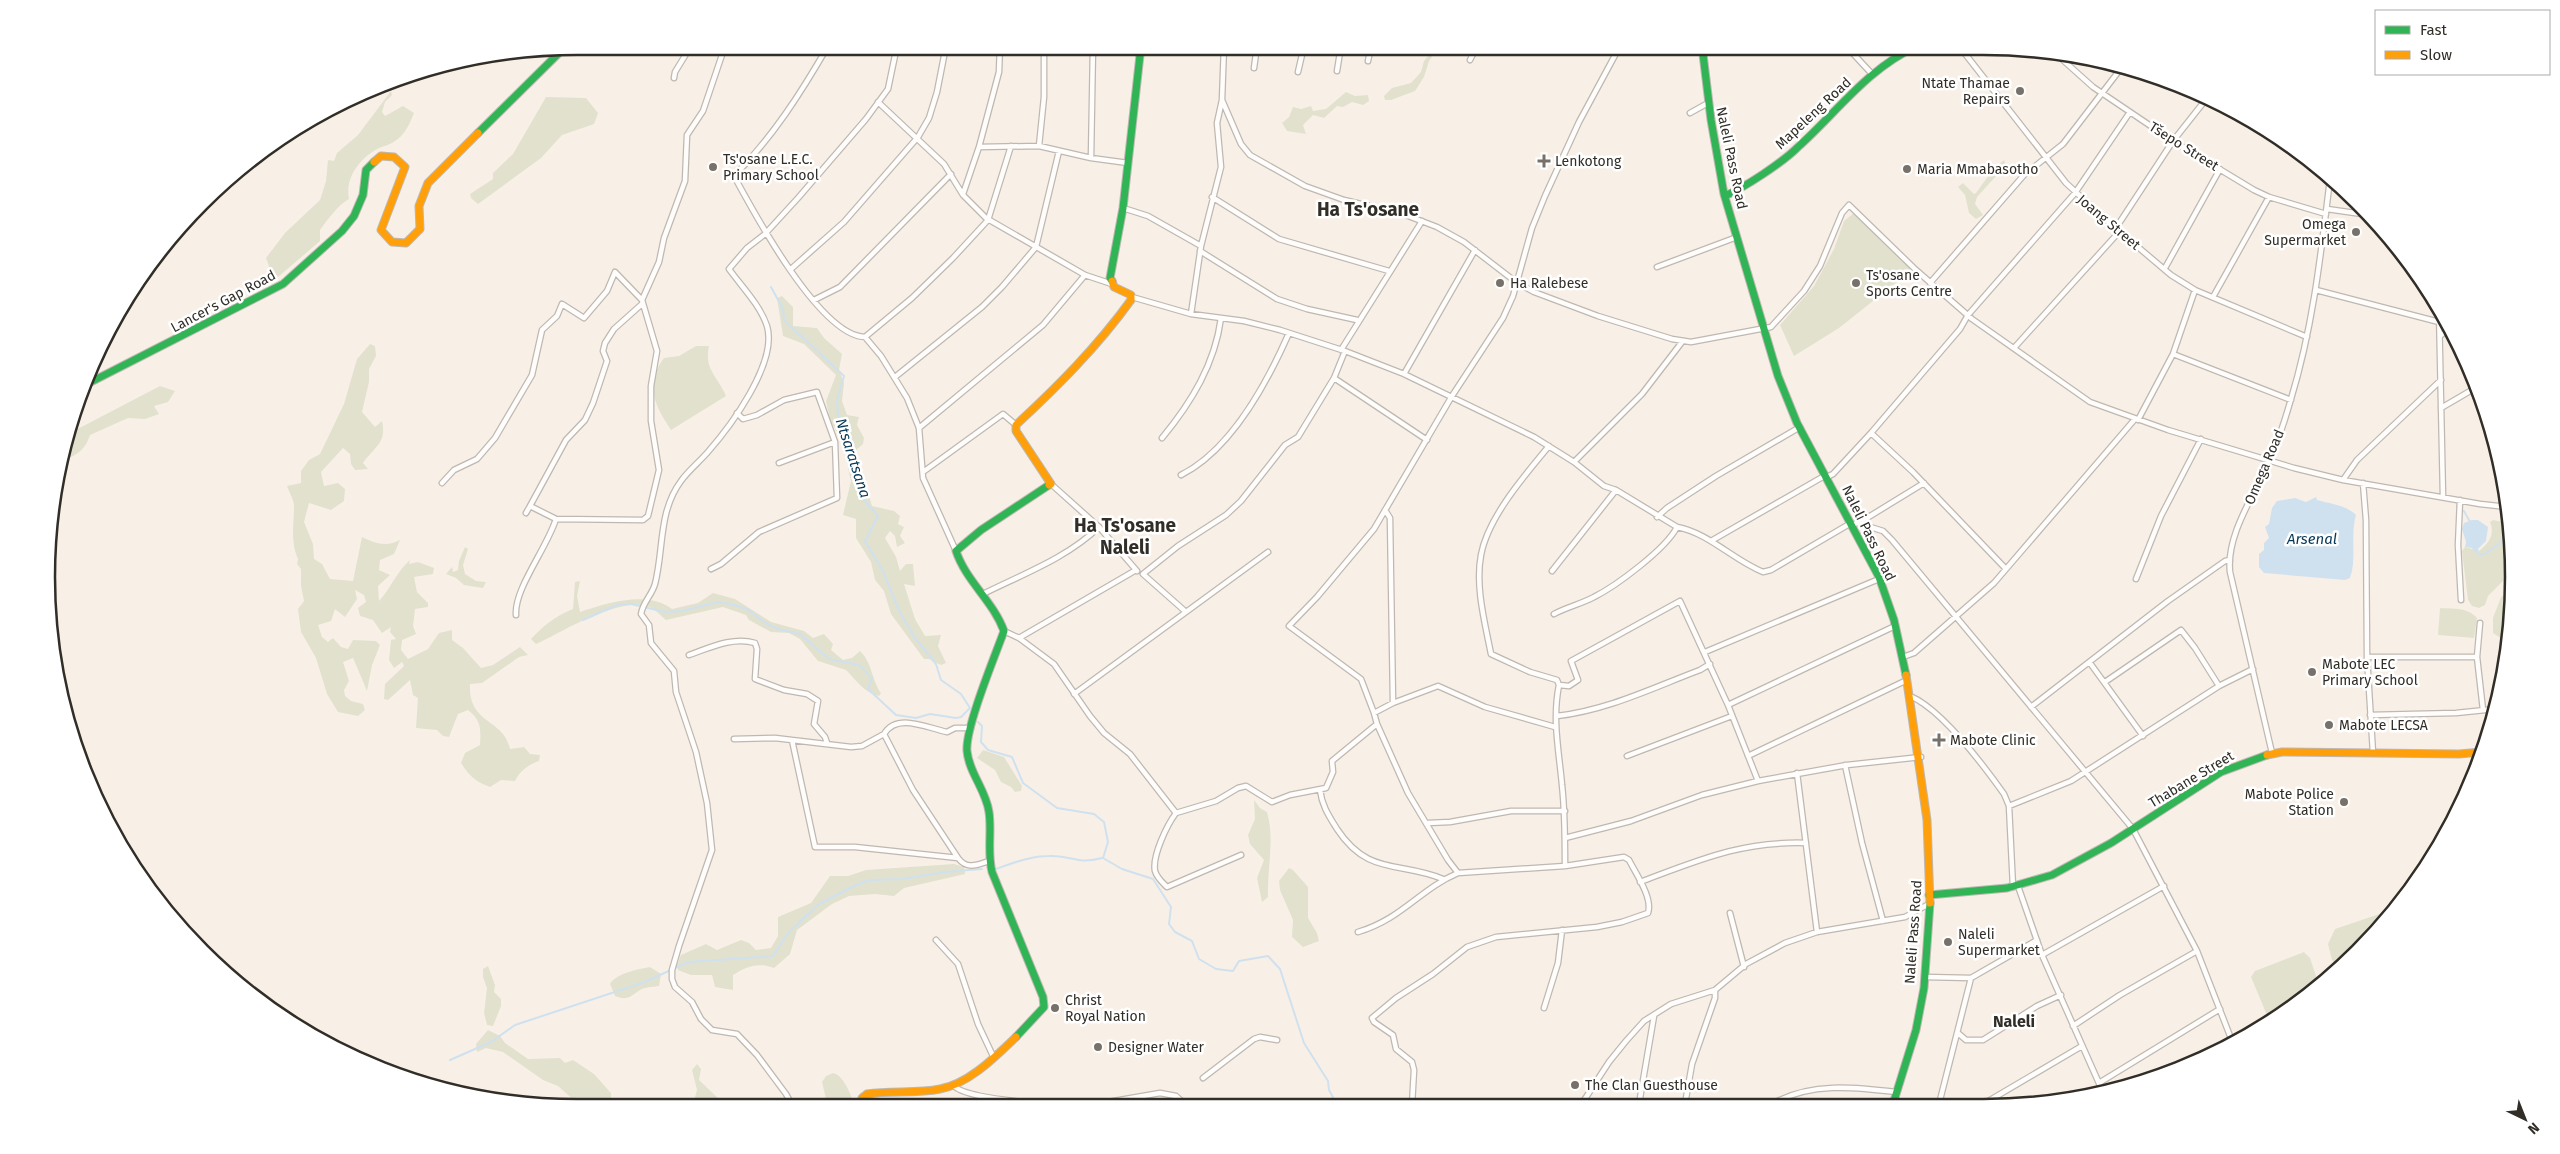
<svg xmlns="http://www.w3.org/2000/svg" width="2560" height="1154" font-family="'Fira Sans',sans-serif">
	<style>
		.green { fill: #e1e1ce }
		.water { fill: #cfe1ef }
		.lines { fill: none; stroke-linecap: round; stroke-linejoin: round }
		.stream { stroke: #cfe1ef; stroke-width: 2 }
		.street-casing { stroke: #beb8b1; stroke-width: 7 }
		.fast-casing { stroke: #beb8b1; stroke-width: 9 }
		.slow-casing { stroke: #beb8b1; stroke-width: 9 }
		.street { stroke: #fefdfb; stroke-width: 4.5 }
		.fast { stroke: #30b455; stroke-width: 7 }
		.slow { stroke: #ff9f0a; stroke-width: 7 }
		.poi-dot { fill: #77716a; stroke: #fff; stroke-width: 2 }
		.labels { text-anchor: middle; stroke-width: 5; stroke-linejoin: round; paint-order: stroke }
		.poi-label { font-size: 14px; fill: #312d27; stroke: #fff; text-anchor: start }
		.street-label { font-size: 14px; fill: #312d27; stroke: #fff }
		.water-label { font-size: 15px; font-style: italic; fill: #083858; stroke: #fff }
		.quarter-label { font-size: 16px; font-weight: bold; fill: #312d27; stroke: #fff }
		.district-label { font-size: 19px; font-weight: bold; fill: #312d27; stroke: #fff }
		.rim { fill: none; stroke: #312d27; stroke-width: 2.5 }
	</style>
	<rect width="100%" height="100%" fill="#f8f0e7"/>
	<path class="green" d="M1447 46 1436 51 1429 61 1424 77 1415 91 1391 100H1385L1384 96 1392 88 1411 83 1421 72 1424 61 1436 47Z
		M391 91 392 95 385 102 382 112 385 116 403 106 414 113C410 123 405 135 395 141 390 145 383 146 377 149 359 159 345 178 349 199 337 206 329 218 320 230V241L278 277 270 269 266 258 285 233 320 200 326 181 328 160 334 161 337 153 358 135Z
		M1346 92 1355 96 1368 95 1369 101 1363 105 1352 102 1343 107 1337 106 1324 118 1313 115 1303 125 1306 134 1287 131 1282 123 1289 117 1293 107 1301 109 1311 106 1313 111 1326 109Z
		M546 97 586 98 598 113 594 124 562 135 541 158 478 204 471 198 470 194 493 179V173L513 154Z
		M2004 160 2006 165 1977 197 1975 204 1983 215 1976 219 1969 213 1965 195 1958 187 1963 183 1974 194 1976 193 1994 168Z
		M1854 213 1912 270 1839 328 1794 356 1780 325 1814 286 1834 249 1844 221Z
		M782 296 793 307V326L817 328 824 338 842 354 839 370 844 383 842 401 847 415 859 417 857 425 864 438 863 444 855 451 872 506 894 511 900 516 898 524 904 527 900 536 905 543 897 547 895 536 890 531 885 538 896 557 900 571 906 564H913L915 586 904 584 915 619 925 636 941 635 938 646 946 663 941 665 929 659H924L891 614 884 591 875 580 871 562 856 538V519L843 515 851 481 842 442 830 419 826 401 836 375 804 344 783 336 777 298Z
		M370 344 375 346 376 356 369 369V382L362 412 375 427 382 421C387 443 375 446 363 463L368 469 355 470 351 464 350 454 343 448 321 472 324 486 338 483 345 489 344 501 331 510 309 503 304 522 313 544 314 559 322 564 330 579 353 581 362 537C375 544 387 547 400 540L394 554 380 560 379 570 390 575 378 586 379 601C391 588 397 571 410 560L409 564 418 562 434 568 433 574 414 577 417 592 428 603V607L415 609 413 626 416 634 402 640 401 650 408 659 428 649 439 633 452 630V640L463 648 481 668 493 665 520 647 528 655 519 657 482 683 470 684C468 725 504 718 510 749L524 747 530 754 540 755 539 761C529 764 519 772 515 781L501 780 490 787C476 782 469 776 461 763L465 753 480 745C481 729 481 720 468 710L458 714 449 737 443 736 437 730 416 728 418 698 413 695 410 680 388 700 384 699 385 684 404 666 402 662 394 668 389 660 391 640 396 639 390 632 391 627 382 633 373 620 360 616 358 608 366 602 364 595 355 590 357 599 345 617 335 609 331 621 318 625 322 637 328 642 333 638 341 647 348 649 353 640 376 641 380 645 372 665 367 691 353 658 343 662 349 681 344 690 345 696 351 701 363 704 365 710 358 716 338 712 327 694 316 658 301 632 298 609 304 601 301 586V569L297 564 298 559C290 541 294 524 294 506 294 500 289 492 287 486L301 483V471L309 460 320 454 344 404 357 359Z
		M696 346H709C704 370 717 375 726 396L671 430C655 406 644 385 664 358L679 356Z
		M160 386 175 391 168 402 154 406 159 414 145 419 128 418 90 435C85 451 75 456 60 462L68 434Z
		M2493 520 2508 523 2512 554 2508 557 2507 577 2488 596 2485 605 2479 608 2472 606 2468 600 2462 551 2465 547 2479 551C2489 543 2495 535 2490 522Z
		M465 547 468 549 463 565 465 574 476 581 486 582 483 588 464 585 456 578 446 574 452 567 453 572 458 570 459 561Z
		M580 581 577 596 580 612C606 603 648 590 672 609L698 603 713 593 735 599 771 622 804 631 813 638 824 634 833 644 831 650 843 660 852 658 860 651C872 662 872 681 881 693L879 696C863 692 856 680 846 670L818 661 800 639 789 633 771 632 749 620 746 615 723 607 666 620C661 616 656 610 650 607 621 595 562 632 536 644L531 639C544 625 555 616 573 609L575 582Z
		M2509 592 2512 593 2505 641 2493 633V618L2501 597Z
		M2440 608C2454 609 2467 607 2477 618L2474 638 2438 635Z
		M983 750 1004 757 1022 786 1021 791 1015 792 1011 787 1001 782 995 770 977 758Z
		M1254 800 1260 808 1267 812C1275 839 1267 869 1268 897L1262 902 1257 878 1264 860 1250 844 1248 835 1255 819Z
		M954 864 964 867 965 874 904 888 894 896 875 894 849 896 832 904 797 930 790 954 774 968C758 962 747 966 733 975V990L715 987 712 975H691L678 970 677 965 681 955 706 944 717 950 741 940 749 943 756 950 771 948 778 936V917L811 903 830 876H848L866 870Z
		M1289 868 1293 870 1308 887V918L1317 933 1319 941 1303 947 1292 937 1293 920 1280 890 1279 881Z
		M2397 908 2337 967 2332 960 2328 944 2335 929Z
		M2304 952 2310 958 2319 985 2306 998 2269 1020 2251 977 2255 971Z
		M488 966 495 985 494 992 501 999V1006L493 1026 487 1025 484 1013 487 988 483 977V969Z
		M650 967 661 974 659 986C653 987 645 987 640 990 629 997 628 1001 615 996L610 984C615 974 638 969 650 967Z
		M488 1030 500 1036 505 1043 528 1059 560 1058 565 1063 573 1060 594 1074 611 1093V1100L607 1104 609 1108H593L583 1102H576L558 1086 543 1080 503 1052 486 1048 477 1052 476 1044Z
		M697 1064 701 1069 699 1080 721 1101 722 1104 719 1107H696L694 1101 697 1090 692 1070Z
		M833 1073C845 1076 851 1096 855 1107H828L822 1082 826 1076Z"/>
	<path class="water" d="M2316 497 2317 500C2331 504 2346 505 2356 515 2350 535 2357 559 2350 578L2345 580 2264 573 2259 567V554L2264 550V543L2269 538 2265 527 2269 524 2272 508 2277 501 2295 498 2306 502Z
		M2472 520H2478L2488 527 2486 541 2478 549 2479 551 2474 552 2472 548 2465 547 2466 542 2462 529 2464 523Z"/>
	<g class="lines">
		<path class="stream" d="M2457 506 2458 509 2464 511 2470 522
			M2476 551 2478 554H2485L2510 536
			M583 620 617 605 631 604 665 612 682 611 718 602 730 604 747 609 767 624 778 629 800 634 829 659 859 665 872 678 868 689 896 715 916 718 930 714 956 718 961 717 970 708 961 694 941 680 936 664 915 638 899 611 884 573 865 541 878 516 862 498 838 415 837 401 844 376 784 320 783 309 771 287
			M978 722 982 726 981 742 988 750 1012 757 1023 783 1057 808 1094 814 1104 822 1108 842 1103 858 1122 869 1153 879 1171 907 1169 924 1175 932 1192 941 1199 959 1216 969 1233 971 1239 961 1268 956 1280 969 1304 1043 1328 1081 1329 1090 1337 1105
			M996 869C1013 863 1030 856 1049 856 1071 855 1076 865 1102 858
			M450 1060 491 1042 515 1025 645 982 688 962 773 956 789 932 819 904 856 885 870 880 903 879 944 872 982 869"/>
		<defs>
			<path id="street" d="M784 46 786 49 802 46
				M828 46C801 93 772 138 734 176 754 213 820 336 865 337L881 356 907 398 919 428 923 478 956 551
				M830 46 862 49 882 46
				M1224 46 1222 100 1241 144 1250 155 1305 186 1344 200 1403 214 1437 227 1464 242 1516 282 1534 292 1598 316 1672 339 1691 342 1771 327 1804 291 1820 266 1842 213 1849 205 1916 270 1972 319 2090 402 2168 430 2294 468 2343 480 2480 504 2507 507
				M1846 46 1872 74
				M1959 46 2066 183 2106 220 2171 275 2195 290 2307 337
				M2055 53 2093 87 2173 141 2254 190 2269 197 2326 214
				M1470 60 1477 46
				M1368 61 1371 46
				M1254 68 1257 46
				M1337 71 1341 46
				M1298 72 1304 46
				M674 78 675 72 691 46
				M878 102 944 164 963 195 986 218 1085 275 1112 284
				M1690 113 1708 103
				M1039 146 1044 97V46
				M979 147 999 72 1000 46
				M1091 158 1093 46
				M963 194 979 147 1039 146 1091 158 1128 163
				M1212 197 1279 239 1389 271
				M1123 208 1148 216 1201 246
				M2327 209 2369 215
				M2116 228 2173 141 2207 98
				M1200 251 1277 299 1307 309 1357 320
				M1657 267 1737 237
				M2165 268 2220 169
				M791 269 844 222 918 137 929 118 937 92 946 46
				M1930 283 2024 175 2063 144 2122 67
				M2316 290 2439 322
				M1132 297 1191 314 1244 321 1280 330 1345 351 1404 374 1534 437 1574 462 1604 486 1616 490 1677 527C1709 533 1733 560 1763 572L1771 570 1851 523
				M2213 297 2269 197
				M814 300 840 287 951 174
				M2439 310 2443 497
				M1191 314 1201 246 1221 167 1217 123 1222 100
				M2440 336 2449 329
				M865 337 912 298 953 258 988 220 1011 146
				M2014 348 2119 232
				M1341 350 1422 221
				M2173 354 2291 400
				M1404 374 1475 250
				M895 377 982 307 1002 287 1036 247 1059 151
				M1334 378 1427 440
				M2441 408 2477 387
				M2138 420 2173 354 2195 290
				M919 428 1043 325 1085 275
				M1871 433 1913 472 2006 569
				M1162 438C1191 403 1215 364 1221 318
				M1549 446C1525 475 1488 517 1481 555 1475 587 1485 623 1491 654L1530 672 1557 680 1559 685 1569 686 1578 680 1571 661 1680 601 1728 705 1758 781
				M1574 462 1642 394 1682 342
				M779 463 835 442
				M923 472 1003 414 1016 425
				M1181 475C1231 450 1267 383 1289 333
				M1827 477 1833 474 1871 433 1960 329 1968 315 2075 193 2130 112
				M2343 480 2357 460 2441 380
				M442 483 454 470 477 459 495 438 532 375 542 330 557 316 562 304 584 318 607 291 615 272 642 300
				M2363 483 2366 520 2367 657 2373 753
				M1051 484 1099 527 1137 571
				M2460 500 2458 545 2461 600
				M1385 510 1390 518 1393 703
				M526 513 530 506
				M1657 517 1667 508 1716 476 1800 427
				M556 519 643 520 648 516 659 470 651 421V386L657 351 642 300 659 262 664 238 685 181 687 135 703 111 725 46
				M1862 521 1924 483
				M1852 525 1862 521 1864 525 1883 531 1892 540 2133 829 2197 951 2232 1041
				M1711 541 1826 475
				M711 569 721 564 759 532 837 498 835 442 817 392 784 400 757 415 743 419 737 413
				M1552 571 1616 490
				M2136 579 2161 516 2201 439
				M983 594C1023 574 1067 558 1099 527
				M1186 612 1143 574 1178 546 1226 515 1241 501 1285 445 1298 437 1334 378 1345 351
				M1554 614C1567 607 1581 604 1594 597 1616 586 1666 549 1677 527
				M516 615C514 589 547 548 556 519L530 506 566 440 585 420 593 403 607 361 603 351 605 343 614 329 642 304
				M2480 623 2477 657 2483 710
				M1004 631 1019 638 1054 664 1090 716 1104 733 1130 754 1176 813
				M1019 638 1136 570
				M1705 652 1879 579
				M689 655C709 648 733 636 755 643L757 649 755 679 784 690 807 694 818 701 814 724 825 737 827 743
				M1903 657 1914 653 1994 583 2135 419
				M2367 657H2477
				M2090 663 2143 736
				M2105 682 2181 630 2195 648 2219 686
				M1074 694 1268 552
				M1910 696C1941 709 1984 766 2004 794L2009 806 2013 887
				M1728 705 1895 626
				M2031 707 2168 601 2225 561 2230 560
				M2370 715 2456 713 2495 709
				M1557 716C1608 710 1652 688 1700 670L1710 664
				M1377 724 1408 793 1448 860 1458 873 1565 866C1565 839 1565 812 1562 785 1559 751 1552 720 1559 685
				M1555 727 1485 707 1438 686 1393 703 1374 713 1361 679 1289 626 1317 597 1374 529 1452 396 1503 318 1513 296 1532 228 1545 196 1579 122 1620 46
				M734 739 775 738 851 747 862 746 884 734
				M792 740 815 847H855L958 858C967 870 977 865 989 861
				M2272 753 2230 572C2226 535 2254 496 2268 463 2278 443 2285 420 2291 399 2313 327 2321 253 2330 179
				M1627 756 1732 716
				M1748 756 1907 680
				M1845 765 1862 843 1883 921
				M1797 773 1817 932
				M1320 790C1322 806 1329 816 1337 829 1368 876 1399 861 1443 879
				M2009 806 2071 781 2219 686 2253 669
				M1428 823 1450 822 1511 811H1565
				M1565 838 1631 821 1702 795 1758 781 1847 765 1921 757
				M1241 855 1167 887C1162 882 1157 878 1155 871 1152 856 1167 825 1176 813L1216 801 1238 788 1246 786 1272 802 1290 795 1326 788 1333 772 1332 761 1377 724 1374 713
				M958 858 913 790 884 734C897 712 927 728 947 732L955 728H971
				M1640 882C1699 860 1741 841 1806 843
				M2018 886 2042 955 2102 1090
				M1730 913 1744 967
				M1358 932C1402 919 1420 889 1458 873
				M936 940 958 964 978 1024 993 1056
				M2042 955 2164 886
				M1925 977 1971 978 2037 940
				M1544 1008 1558 963 1562 930
				M2073 1026 2120 995 2197 951
				M1959 1034 1966 1040H1983L2037 1006 2061 995
				M1203 1078 1254 1039 1260 1037 1277 1040
				M2099 1083 2220 1009
				M953 1085C965 1099 1028 1101 1048 1106
				M1985 1103 2082 1046
				M1639 1104 1654 1016
				M1685 1104 1692 1064 1715 998V990
				M1772 1104C1810 1082 1854 1087 1896 1092
				M1939 1104 1971 978
				M1412 1105 1414 1070 1412 1062 1396 1049 1393 1035 1374 1022 1372 1018 1396 998 1433 974 1467 947 1496 937 1597 927 1622 922 1648 913C1653 898 1636 874 1629 860L1624 857 1565 866
				M1581 1105 1609 1062 1626 1041 1644 1021 1671 1004 1715 990 1746 964 1785 943 1817 932 1905 917 1929 904
				M1085 1106 1160 1093 1176 1096 1187 1106
				M793 1107 786 1094 757 1055 737 1034 712 1030 701 1019 692 1002 675 987 672 979V970L679 946 712 850 707 803 696 752 676 692 674 671 651 643 649 625 641 614C643 602 652 595 655 584 664 549 658 512 681 481 688 471 698 463 707 453 730 427 778 363 767 326 760 305 742 287 729 269L747 248 765 234 798 198 866 119 888 89 897 46"/>
			<path id="fast" d="M1702 46 1711 120 1724 194 1778 376 1797 423 1879 577 1894 620 1906 675
				M478 133 564 48
				M1725 196C1745 187 1782 163 1798 147 1838 111 1867 69 1917 46
				M1112 281 1110 278 1123 208 1141 46
				M83 386 283 284 342 231 354 216 363 195 366 170 374 162
				M1929 895 2007 888 2052 875 2111 843 2221 772 2267 755
				M1016 1037 1044 1007 1043 997 992 872C987 851 992 832 989 812 986 790 969 773 967 751 965 728 995 656 1004 631 993 601 966 581 956 551L981 530 1049 485
				M1893 1104 1916 1030 1924 988 1930 903"/>
			<path id="slow" d="M374 162 381 156 394 157 405 167 381 230 392 242 406 243 420 229 419 206 428 183 478 133
				M1049 485 1051 484 1016 431V425C1058 386 1097 347 1131 300V295L1114 287 1112 281
				M1906 675 1927 820 1930 903
				M2267 755 2282 752 2459 754 2482 752
				M860 1107 862 1098 867 1094C891 1090 916 1094 940 1089 969 1084 996 1056 1016 1037"/>
		</defs>
		<use href="#street" class="street-casing"/>
		<use href="#fast" class="fast-casing"/>
		<use href="#slow" class="slow-casing"/>
		<use href="#street" class="street"/>
		<use href="#fast" class="fast"/>
		<use href="#slow" class="slow"/>
	</g>
	<g class="poi-dot">
		<circle cx="2020" cy="91" r="5"/>
		<path d="M1541.5 153.5h5v5h5v5h-5v5h-5v-5h-5v-5h5z"/>
		<circle cx="713" cy="167" r="5"/>
		<circle cx="1907" cy="169" r="5"/>
		<circle cx="2356" cy="232" r="5"/>
		<circle cx="1500" cy="283" r="5"/>
		<circle cx="1856" cy="283" r="5"/>
		<circle cx="2312" cy="672" r="5"/>
		<circle cx="2329" cy="725" r="5"/>
		<path d="M1936.5 732.5h5v5h5v5h-5v5h-5v-5h-5v-5h5z"/>
		<circle cx="2344" cy="802" r="5"/>
		<circle cx="1948" cy="942" r="5"/>
		<circle cx="1055" cy="1008" r="5"/>
		<circle cx="1098" cy="1047" r="5"/>
		<circle cx="1575" cy="1085" r="5"/>
	</g>
	<g class="labels">
		<g class="poi-label">
			<text x="2010" y="88" text-anchor="end">Ntate Thamae<tspan x="2010" dy="16">Repairs</tspan></text>
			<text x="723" y="164">Ts'osane L.E.C.<tspan x="723" dy="16">Primary School</tspan></text>
			<text x="1555" y="166">Lenkotong</text>
			<text x="1917" y="174">Maria Mmabasotho</text>
			<text x="2346" y="229" text-anchor="end">Omega<tspan x="2346" dy="16">Supermarket</tspan></text>
			<text x="1866" y="280">Ts'osane<tspan x="1866" dy="16">Sports Centre</tspan></text>
			<text x="1510" y="288">Ha Ralebese</text>
			<text x="2322" y="669">Mabote LEC<tspan x="2322" dy="16">Primary School</tspan></text>
			<text x="2339" y="730">Mabote LECSA</text>
			<text x="1950" y="745">Mabote Clinic</text>
			<text x="2334" y="799" text-anchor="end">Mabote Police<tspan x="2334" dy="16">Station</tspan></text>
			<text x="1958" y="939">Naleli<tspan x="1958" dy="16">Supermarket</tspan></text>
			<text x="1065" y="1005">Christ<tspan x="1065" dy="16">Royal Nation</tspan></text>
			<text x="1108" y="1052">Designer Water</text>
			<text x="1585" y="1090">The Clan Guesthouse</text>
		</g>
		<g class="street-label">
			<text transform="translate(1813 113) rotate(-43)" y="5">Mapeleng Road</text>
			<text transform="translate(2184 146) rotate(32)" y="5">Tšepo Street</text>
			<text transform="translate(1732 158) rotate(78)" y="5">Naleli Pass Road</text>
			<text transform="translate(2109 222) rotate(40)" y="5">Joang Street</text>
			<text transform="translate(223 301) rotate(-28)" y="5">Lancer's Gap Road</text>
			<text transform="translate(2264 467) rotate(-67)" y="5">Omega Road</text>
			<text transform="translate(1869 533) rotate(64)" y="5">Naleli Pass Road</text>
			<text transform="translate(2191 779) rotate(-31)" y="5">Thabane Street</text>
			<text transform="translate(1913 932) rotate(-86)" y="5">Naleli Pass Road</text>
		</g>
		<g class="water-label">
			<text transform="translate(853 458) rotate(72)" y="5">Ntsaratsana</text>
			<text x="2312" y="544">Arsenal</text>
		</g>
		<g class="quarter-label">
			<text x="2014" y="1027">Naleli</text>
		</g>
		<g class="district-label">
			<text x="1368" y="216">Ha Ts'osane</text>
			<text x="1125" y="532">Ha Ts'osane<tspan x="1125" dy="22">Naleli</tspan></text>
		</g>
	</g>
	<path d="M0 0H2560V1154H0ZM577 55H1983A522 522 0 0 1 2505 577V577A522 522 0 0 1 1983 1099H577A522 522 0 0 1 55 577V577A522 522 0 0 1 577 55Z" fill="#fff" fill-rule="evenodd"/>
	<path class="rim" d="M577 55H1983A522 522 0 0 1 2505 577V577A522 522 0 0 1 1983 1099H577A522 522 0 0 1 55 577V577A522 522 0 0 1 577 55Z"/>
	<rect x="2375" y="10" width="175" height="65" fill="#ffffff" stroke="#adaba9"/>
	<rect x="2385" y="26" width="25" height="8" fill="#30b455" stroke="#adaba9"/>
	<text x="2420" y="35" font-size="15" fill="#312d27">Fast</text>
	<rect x="2385" y="51" width="25" height="8" fill="#ff9f0a" stroke="#adaba9"/>
	<text x="2420" y="60" font-size="15" fill="#312d27">Slow</text>
	<g transform="translate(2525 1119) rotate(137)" stroke="#ffffff" stroke-width="4" paint-order="stroke">
	<path d="M0-4L9 19L0 12L-9 19Z" fill="#312d27"/>
	<text y="-8" font-size="14" font-weight="bold" text-anchor="middle" fill="#312d27">N</text>
	</g>
</svg>
